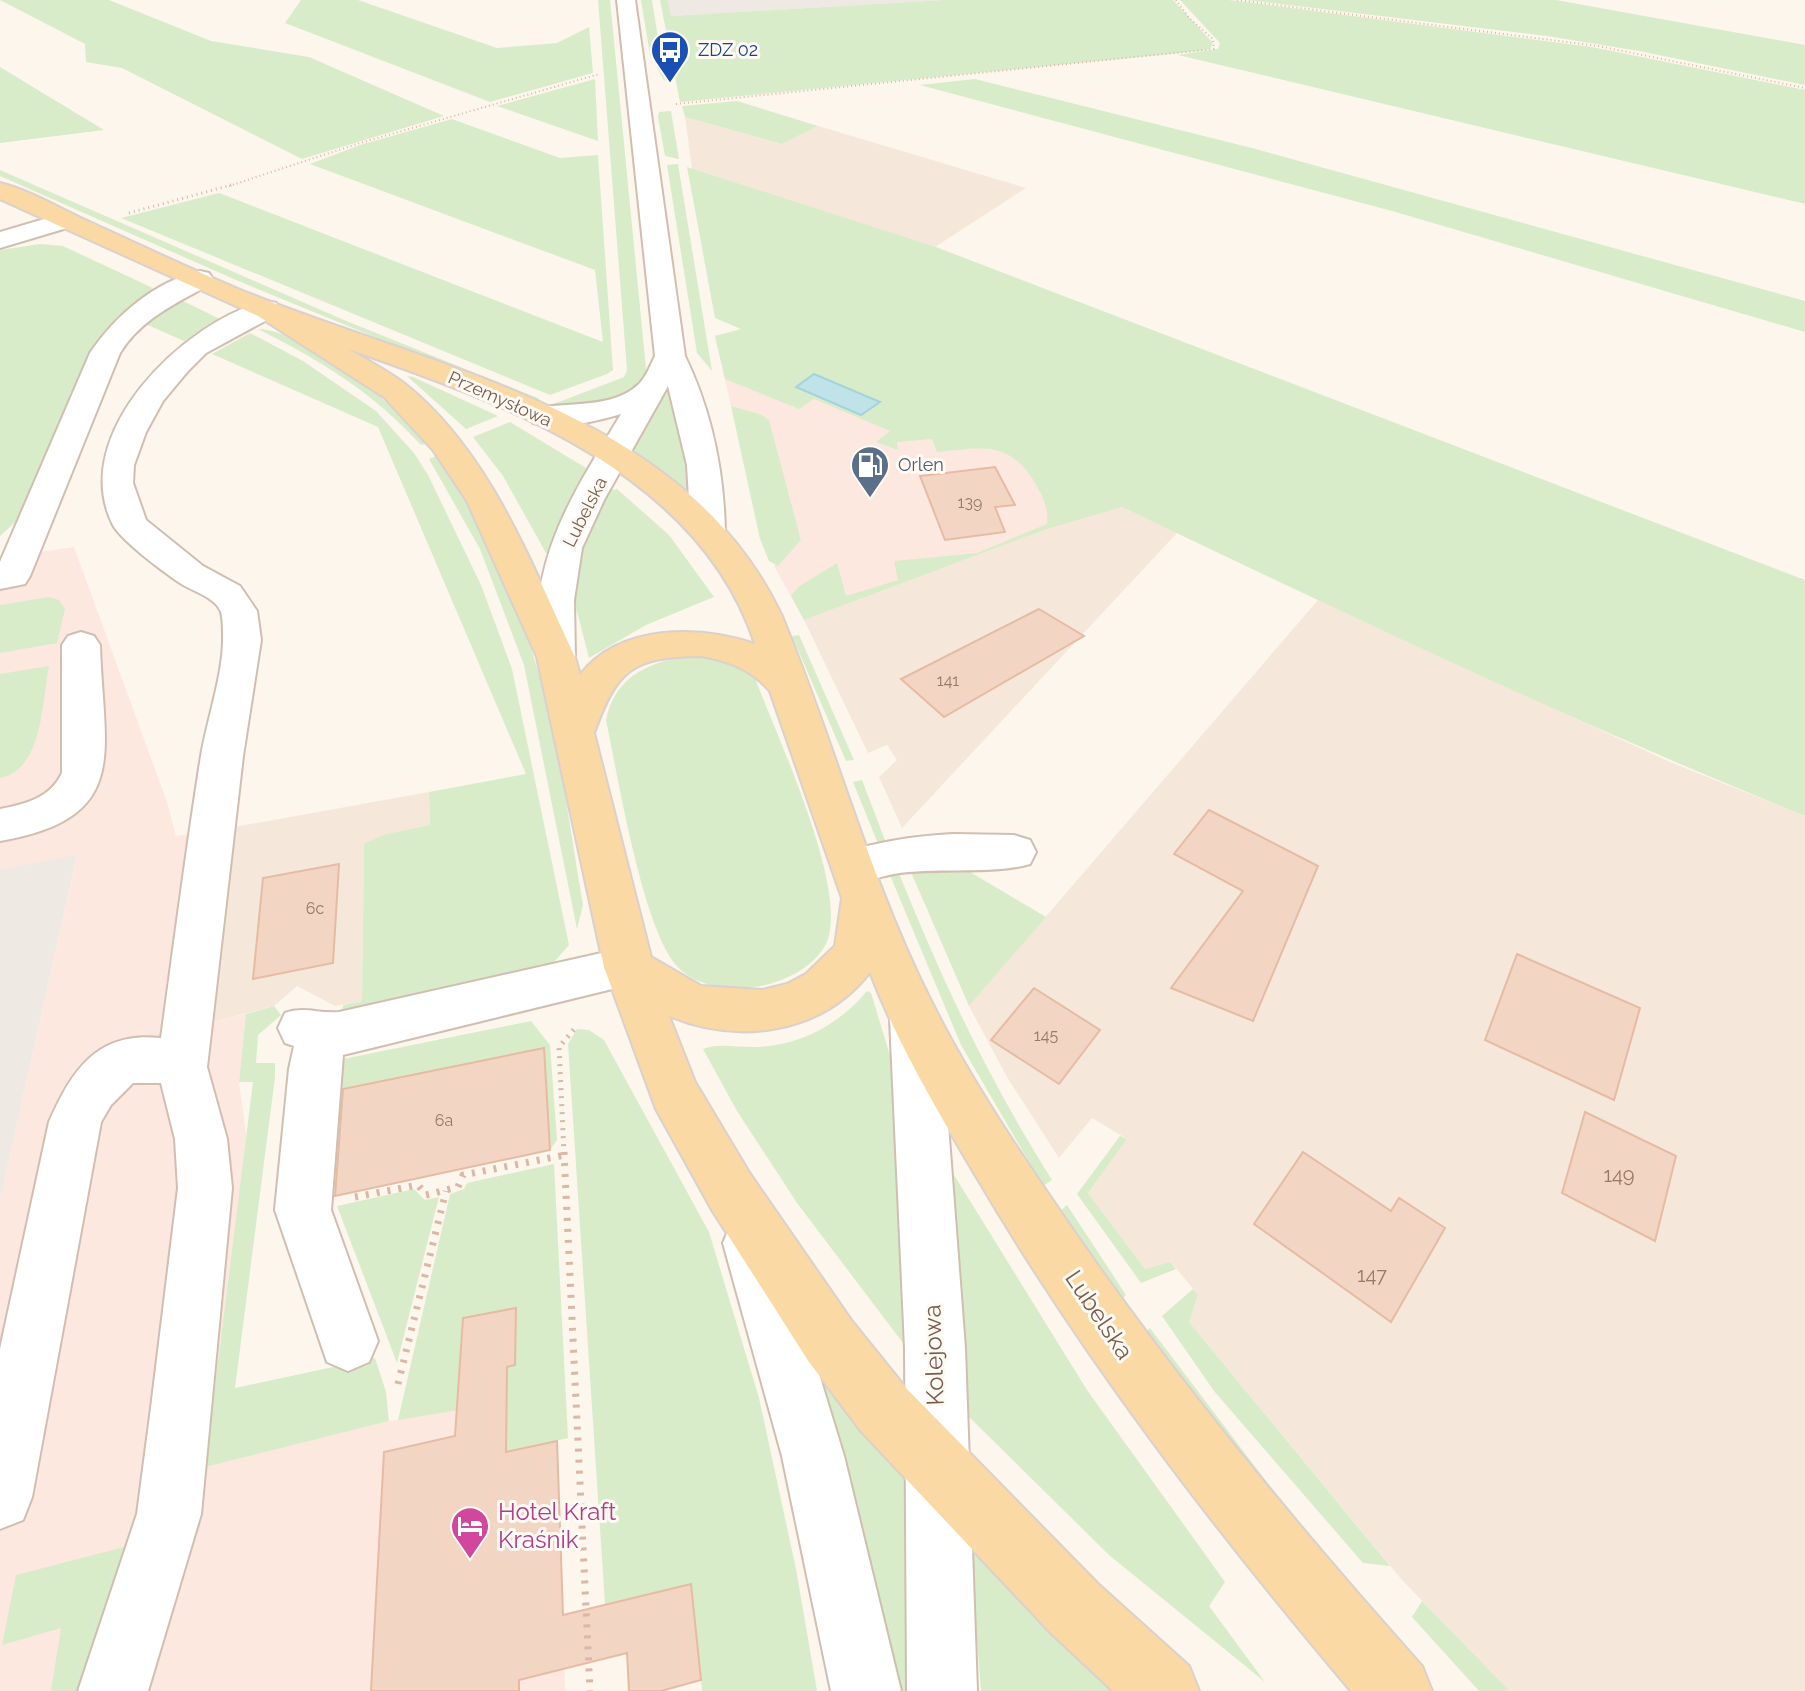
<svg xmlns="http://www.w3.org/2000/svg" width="1805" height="1691" font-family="Raleway,sans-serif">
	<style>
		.residential { fill: #f5e8da }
		.commercial { fill: #fde8e0 }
		.industrial { fill: #efe9e4 }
		.green { fill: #d8ecc9 }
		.water { fill: #bfe3e8; stroke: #a5d3da; stroke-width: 2 }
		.building { fill: #f3d5c3; stroke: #e6bba3; stroke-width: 2 }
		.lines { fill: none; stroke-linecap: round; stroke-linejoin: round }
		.minor-casing { stroke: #d1beb0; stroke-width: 4 }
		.major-casing { stroke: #dad1cd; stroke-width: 4 }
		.path-far3 { stroke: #d9b8a5; stroke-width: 2; stroke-dasharray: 1 3; stroke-linecap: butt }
		.path-far2 { stroke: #d9b8a5; stroke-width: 3; stroke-dasharray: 1 4; stroke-linecap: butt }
		.path-far1 { stroke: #d9b8a5; stroke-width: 5; stroke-dasharray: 2 6; stroke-linecap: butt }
		.path { stroke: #d9b8a5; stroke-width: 7; stroke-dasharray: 3 8; stroke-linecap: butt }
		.minor { fill: #fff; fill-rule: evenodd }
		.major { fill: #fbd9a5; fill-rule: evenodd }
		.labels { text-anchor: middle; stroke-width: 6; stroke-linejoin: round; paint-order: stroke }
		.number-label { font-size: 16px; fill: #987a6a }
		.far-transit-label { font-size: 18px; fill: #164399; stroke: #fffaf3; text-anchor: start }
		.far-street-label { font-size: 18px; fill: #7a5c4d; stroke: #fffaf3 }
		.far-service-label { font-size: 18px; fill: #4e5e75; stroke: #fffaf3; text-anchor: start }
		.near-number-label { font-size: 20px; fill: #987a6a }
		.near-street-label { font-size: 24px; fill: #7a5c4d; stroke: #fffaf3 }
		.near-hotel-label { font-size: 24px; fill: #b23c85; stroke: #fffaf3; text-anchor: start }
	</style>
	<rect width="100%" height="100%" fill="#fdf6ec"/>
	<path class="residential" d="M685 117 780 144 818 126 1026 188 935 247 692 169Z
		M1122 507 1177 533 902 828 879 777 897 760 887 745 868 753 804 620 1044 530Z
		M1318 600 1670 762 1805 816V1691H1510L1402 1580 1189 1322 1198 1295 1176 1268 1170 1262 1145 1269 1088 1193 1127 1139 1092 1118 1059 1158 1007 1077 969 1006Z
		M429 792 430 832 364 845 362 1001 335 1006 297 986 274 1006 210 1023 234 827Z"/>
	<path class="commercial" d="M743 330 1122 507 1026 536 804 620 774 566 801 540 769 421 760 414 731 406 715 336Z
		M74 547 167 802 176 836 234 827 211 1023 246 1014 239 1082 247 1141 205 1466 389 1421 504 1403 506 1452 557 1441 565 1691H0V1200L77 856 0 869V558Z"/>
	<path class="industrial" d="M668 0H943L671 16Z
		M77 855 0 1200V869Z"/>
	<path class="green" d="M0 0H109L211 41 309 57 444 116 302 159 122 68 86 62 85 44Z
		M301 0H358L497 48 557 43 589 27 593 73 490 102 285 23Z
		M598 0H610L646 369C636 403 581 410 551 405L624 377 627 370Z
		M641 0H652L665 82 650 55Z
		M660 0H668L671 16 943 0H1173L1213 43 1210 49 1199 51 680 102Z
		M1180 0H1229L1592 47 1805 90V204L1178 55 1218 49 1220 43Z
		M1246 0H1556L1805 45V85L1639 51 1547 36Z
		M0 67 104 130 0 143Z
		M595 79 598 141 497 106Z
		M975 79 1252 148 1805 301V332L1392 211 920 85Z
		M737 101 818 126 781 144 685 117 682 106Z
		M671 111 679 159 665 156 658 117 659 112Z
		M452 119 560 158 598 155 613 370 607 374 550 395 121 218 219 193 603 342 595 270 310 164 360 145Z
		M678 164 712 371 697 353 667 165Z
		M687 167 936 247 1805 580V816C1573 722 1348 615 1122 507L1044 530 804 620 791 596 798 587 837 563 846 596 898 580 894 561 977 553 1047 524C1049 510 1044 500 1038 488 1012 440 984 447 937 452L932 439 897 442 898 450 876 442 890 431 814 399 799 409 725 379 715 336 741 329 715 318Z
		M0 170 344 320 540 399 531 401 236 280 0 176Z
		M40 244 63 246 153 288 125 314 22 516 0 536V250Z
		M181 300 224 321 184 341 141 322Z
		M258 329C304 329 399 408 429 443L421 445C371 391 323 362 258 329Z
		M250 333 303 361 376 411 414 453 428 475 481 585 512 669 569 945 555 961 536 972 342 1011 343 1005 362 1001 364 844 383 835 430 825 429 792 526 774 378 427 212 354Z
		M407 376 413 377 498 416 466 429Z
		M670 384 673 385 692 499 630 457Z
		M731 406 760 414 769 420 801 540 778 566 769 561 760 539Z
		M510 422 591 471 550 553H546L503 476 473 437Z
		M439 455C487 530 524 614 546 700 563 767 571 837 583 905L577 929 524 665 480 549 429 459Z
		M617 489 669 535 714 597 646 625 589 658 572 592 584 537 608 491Z
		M49 597 59 600 65 609 57 643 0 653V605Z
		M799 635 854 760 846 761 792 636Z
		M694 656 725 661 755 678C777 737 846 882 828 939 818 967 782 983 755 987 729 990 694 987 676 965 642 925 618 777 606 720 615 675 652 660 694 656Z
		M49 666C42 701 43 770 0 778V674Z
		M862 780 888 848 881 851 853 782Z
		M907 863H955L1046 917 969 1006Z
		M896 866C942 980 986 1075 1052 1180L1043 1186 961 1045 887 868Z
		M867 991 871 993 892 1062 906 1339 903 1343 797 1203 737 1111 703 1049C716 1043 737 1047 752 1047 797 1047 838 1026 867 991Z
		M274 1006 281 1015 258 1035 256 1063H275V1077L235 1388 375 1358 386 1392 389 1421 205 1467 253 1082H239L246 1014Z
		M531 1021 550 1045 557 1140 550 1150 543 1048 341 1090 343 1059Z
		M577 1029 589 1030 604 1040 709 1232 759 1398 796 1569 817 1691H702L691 1584 605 1604 568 1044Z
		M1120 1136 1127 1139 1088 1193 1145 1269 1170 1262 1176 1269 1141 1283 1077 1194Z
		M554 1164 568 1438 506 1452 503 1403 398 1420 450 1194 464 1189 467 1183Z
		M954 1175 1087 1390 1225 1582 1209 1606 1265 1682 1109 1555 963 1411Z
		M414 1189 425 1200 439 1197 397 1363 337 1206Z
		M1067 1205 1126 1295 1119 1302 1058 1213Z
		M1193 1289 1198 1295 1189 1322 1390 1566 1363 1563 1214 1391 1162 1316Z
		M1150 1328 1291 1514 1283 1518 1141 1335Z
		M811 1348 906 1465 914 1691H891Z
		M969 1538 1126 1691H981Z
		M128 1546 85 1691H51L61 1628 2 1645 16 1575Z
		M1422 1601 1510 1691H1479L1412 1617Z"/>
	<path class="water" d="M814 374 880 402 861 415 796 387Z"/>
	<path class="building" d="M995 467 1015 505 995 507 1005 532 945 540 920 476Z
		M1039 609 1084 636 944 717 901 679Z
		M1209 810 1318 866 1253 1021 1171 988 1243 891 1174 854Z
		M339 864 333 963 253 979 263 878Z
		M1517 954 1640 1008 1614 1100 1485 1040Z
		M1034 988 1100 1030 1059 1084 991 1040Z
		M544 1048 550 1150 335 1196 343 1089Z
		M1585 1112 1676 1156 1655 1241 1562 1193Z
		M1303 1152 1391 1211 1399 1198 1445 1228 1391 1322 1254 1224Z
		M516 1308 515 1365 507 1367 506 1452 557 1441 563 1615 691 1584 701 1680 661 1691H629L627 1653 519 1680V1691H371L384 1452 455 1436 463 1318Z"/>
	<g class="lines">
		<defs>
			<path id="minor" d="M617 0H635L685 356C712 412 724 471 725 533L720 540 708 543 696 540 691 533 687 465 668 386 604 500 582 548 574 600 575 657 570 666 556 670 542 666C535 653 537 639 537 624 539 541 580 483 621 414 593 422 562 430 533 423L529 416 533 409C566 401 612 410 639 384 646 377 651 364 655 356Z
				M68 212 81 220 77 225 0 248V232Z
				M200 271 209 273 213 279 209 285C175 304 141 319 120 353L30 576 25 584 0 589V562L90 353C116 315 154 282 200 271Z
				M266 301 276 303 280 309 276 315 206 353 188 371 163 401 146 432 134 465 133 483 146 520 203 566 240 586 257 611 261 640 243 756 207 1067 227 1139 232 1188 201 1514 148 1691H78L137 1514 151 1408 178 1188 175 1139 161 1083H133L111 1105 101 1122 32 1497 23 1520 0 1529V1349L49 1122C72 1070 97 1031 161 1038 174 944 186 849 201 756 207 720 224 672 223 636 223 629 223 619 221 612 215 596 190 591 177 581 161 570 122 541 113 525 67 435 184 321 266 301Z
				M81 632 94 636 100 645C103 752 133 818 0 841V809C26 804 50 798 62 773V645L68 636Z
				M953 834 1014 835 1030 840 1036 852 1030 864C994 875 936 867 894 874 874 878 859 885 839 878L833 866 839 854C876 842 914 836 953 834Z
				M628 947 645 953 652 967 645 981 343 1055 331 1210 378 1341 369 1362 348 1371 327 1362 275 1210 289 1069 294 1046 285 1043 278 1028 285 1013C305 1006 318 1014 339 1012Z
				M915 998 932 1004 940 1019 965 1348 977 1691H907L905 1348 890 1019 898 1004Z
				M751 1216 771 1224 779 1243 844 1456 901 1691H831L782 1456 723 1243 731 1224Z"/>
			<path id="major" d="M0 183C29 190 57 207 83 219 135 243 186 267 238 289 428 368 682 408 781 614 834 740 868 876 930 999 967 1074 1016 1147 1064 1217 1172 1375 1294 1523 1422 1666L1432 1691H1351C1214 1529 1084 1360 976 1176 937 1110 897 1043 870 972 822 1034 739 1045 669 1016L695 1082 750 1174 851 1320 905 1387 1098 1584 1189 1666 1199 1691H1113L1050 1632 861 1431 809 1362 712 1210 656 1109 604 967 537 657 467 501 433 450 384 397 258 316 0 199ZM348 349C503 403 699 472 755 644 699 625 619 624 580 675L575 657C530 562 490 452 405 384 388 371 367 360 348 349ZM701 656C729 661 751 669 770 691L842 898 835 946 806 974 787 984 762 990 701 986 651 957 594 733C617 670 631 657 701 656Z"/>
		</defs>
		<use href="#minor" class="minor-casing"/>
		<use href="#major" class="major-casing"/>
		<path class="path-far3" d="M1237 0 1598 46 1805 88
			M676 104 1214 49 1213 39 1189 18 1176 0
			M229 186 357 144 599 74"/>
		<path class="path-far2" d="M129 213 235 184"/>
		<path class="path-far1" d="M564 1154 559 1047 577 1026"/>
		<path class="path" d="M564 1152 590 1691
			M355 1197 418 1185 426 1195 458 1187 463 1175 565 1155
			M398 1384 446 1191"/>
		<use href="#minor" class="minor"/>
		<use href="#major" class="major"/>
	</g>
	<defs>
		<symbol id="bus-pin" viewBox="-11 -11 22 30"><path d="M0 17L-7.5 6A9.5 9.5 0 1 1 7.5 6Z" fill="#1a4fb4" stroke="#fffaf3"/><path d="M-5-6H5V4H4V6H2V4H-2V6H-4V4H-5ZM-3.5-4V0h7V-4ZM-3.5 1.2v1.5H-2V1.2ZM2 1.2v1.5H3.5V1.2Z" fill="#fff"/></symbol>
		<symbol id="fuel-pin" viewBox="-11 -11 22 30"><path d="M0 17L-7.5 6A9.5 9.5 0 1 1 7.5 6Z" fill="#5c6f8a" stroke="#fffaf3"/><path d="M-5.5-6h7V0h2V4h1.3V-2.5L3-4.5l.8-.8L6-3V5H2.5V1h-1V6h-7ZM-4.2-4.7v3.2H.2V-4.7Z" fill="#fff"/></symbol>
		<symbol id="hotel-pin" viewBox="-11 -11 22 30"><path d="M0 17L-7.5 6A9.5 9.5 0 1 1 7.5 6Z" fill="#d1479c" stroke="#fffaf3"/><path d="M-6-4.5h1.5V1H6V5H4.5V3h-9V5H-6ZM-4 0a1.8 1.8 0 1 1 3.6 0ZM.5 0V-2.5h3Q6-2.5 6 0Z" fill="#fff"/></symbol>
	</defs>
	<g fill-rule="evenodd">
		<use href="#bus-pin" x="648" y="28" width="44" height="60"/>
		<use href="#fuel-pin" x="848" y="443" width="44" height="60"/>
		<use href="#hotel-pin" x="448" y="1504" width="44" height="60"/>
	</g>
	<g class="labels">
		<g class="number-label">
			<text x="970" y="508">139</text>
			<text x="948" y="686">141</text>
			<text x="315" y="914">6c</text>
			<text x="1046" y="1041">145</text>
			<text x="444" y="1126">6a</text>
		</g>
		<g class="far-transit-label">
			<text x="698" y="56">ZDZ 02</text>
		</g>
		<g class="far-street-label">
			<text transform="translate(500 399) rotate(24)" y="6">Przemysłowa</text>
			<text transform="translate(585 512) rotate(-63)" y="6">Lubelska</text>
		</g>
		<g class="far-service-label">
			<text x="898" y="471">Orlen</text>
		</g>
		<g class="near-number-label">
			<text x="1619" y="1182">149</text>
			<text x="1372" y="1282">147</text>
		</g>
		<g class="near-street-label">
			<text transform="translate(1099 1315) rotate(56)" y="8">Lubelska</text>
			<text transform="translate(934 1355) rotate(-92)" y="8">Kolejowa</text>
		</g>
		<g class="near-hotel-label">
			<text x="498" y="1520">Hotel Kraft<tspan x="498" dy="28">Kraśnik</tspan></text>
		</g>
	</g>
</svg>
